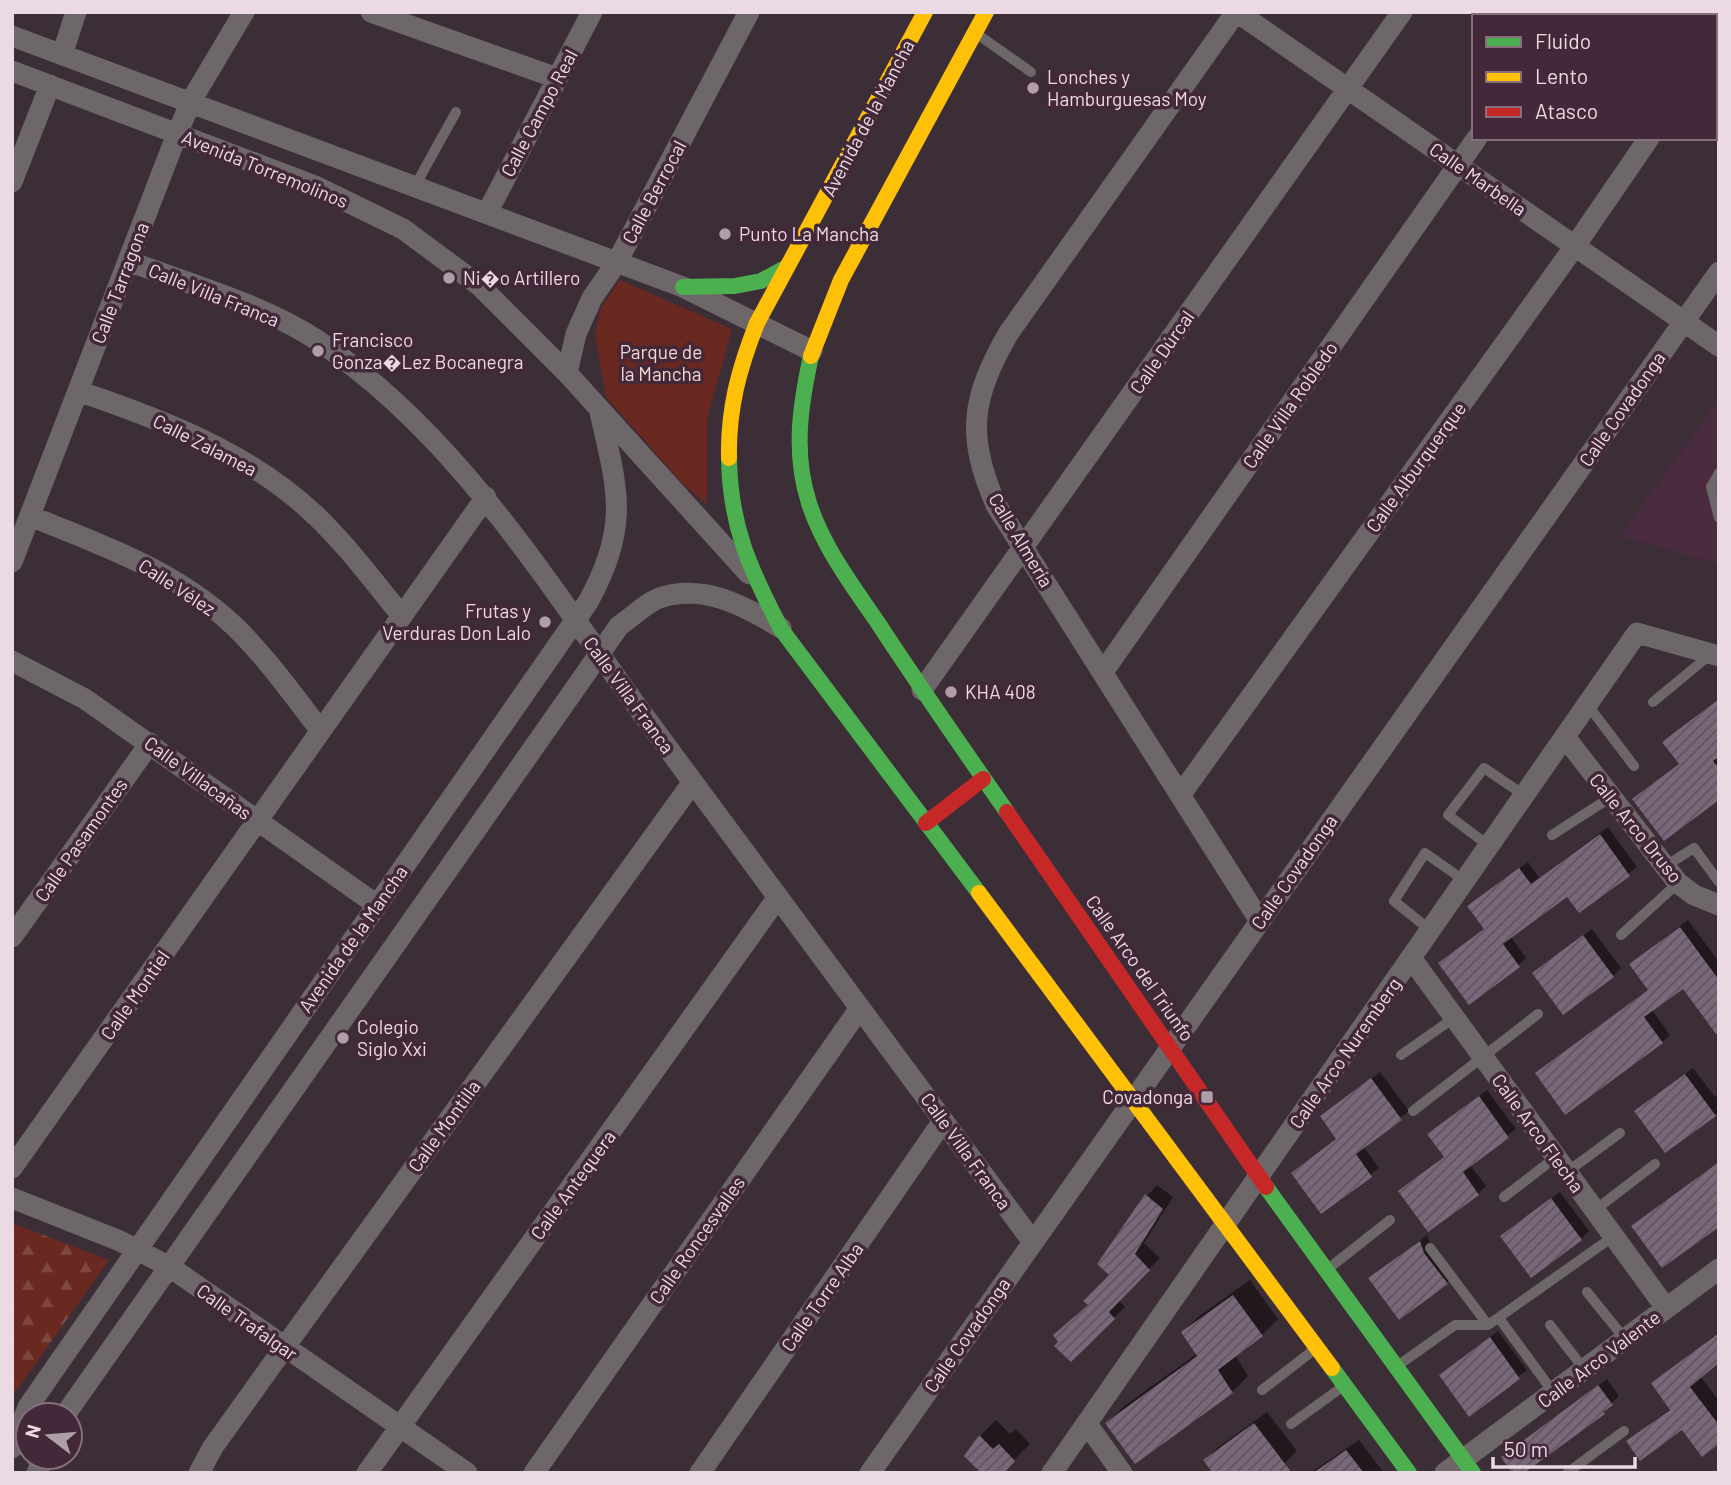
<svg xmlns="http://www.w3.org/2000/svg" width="1731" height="1485" font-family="Barlow,sans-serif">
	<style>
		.built { fill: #4a2b3f }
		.green { fill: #692921 }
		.forest { fill: url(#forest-firs) }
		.shadow { fill: #0007 }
		.building { fill: url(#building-hatch) }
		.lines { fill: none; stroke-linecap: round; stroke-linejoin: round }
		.lane { stroke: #6d6769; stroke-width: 10 }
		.street { stroke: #6d6769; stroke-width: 21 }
		.fast { stroke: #4caf50; stroke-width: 16 }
		.slow { stroke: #ffc107; stroke-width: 16 }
		.jam { stroke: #c62828; stroke-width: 16 }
		.poi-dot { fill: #ae9ea7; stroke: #422838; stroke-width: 2.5 }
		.labels { text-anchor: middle; stroke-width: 7; stroke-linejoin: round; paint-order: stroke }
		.poi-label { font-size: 19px; fill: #ebdae4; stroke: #422838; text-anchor: start }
		.street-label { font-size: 19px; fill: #ebdae4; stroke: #422838 }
		.park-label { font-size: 19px; fill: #f3d8d2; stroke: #422838 }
	</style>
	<defs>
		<pattern id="forest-firs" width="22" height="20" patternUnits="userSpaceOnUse" patternTransform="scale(1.75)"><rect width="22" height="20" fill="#692921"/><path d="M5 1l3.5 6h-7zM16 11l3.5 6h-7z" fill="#7f4741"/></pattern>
		<pattern id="building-hatch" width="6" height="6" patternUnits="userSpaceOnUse" patternTransform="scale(1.75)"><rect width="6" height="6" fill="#79677a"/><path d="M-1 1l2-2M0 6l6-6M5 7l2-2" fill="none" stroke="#60545f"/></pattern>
	</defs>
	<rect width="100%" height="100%" fill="#3c2e37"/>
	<path class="built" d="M1719 400V564L1620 536Z"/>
	<path class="green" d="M620 280 732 329 707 419V504L683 484 606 397 595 334 601 308Z"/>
	<path class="forest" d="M12 1223 109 1260 12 1397Z"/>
	<path class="shadow" d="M1719 699V763L1706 772 1634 799 1680 763 1664 742Z
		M1608 827 1637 867 1580 911 1568 894 1511 937 1526 958 1518 966 1440 963 1486 928 1477 899 1528 862 1539 878Z
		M1688 920 1719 962V1035L1683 986 1652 1010 1670 1035 1662 1042 1537 1074 1649 989 1631 964Z
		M1592 929 1621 968 1613 976 1535 973Z
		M1693 1068 1715 1097 1719 1094V1112L1665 1151 1636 1112Z
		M1380 1072 1409 1111 1363 1146 1379 1168 1322 1212 1293 1173 1338 1138 1322 1116Z
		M1487 1090 1516 1129 1470 1165 1486 1186 1478 1194 1400 1191 1445 1156 1429 1134Z
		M1157 1185 1173 1197 1144 1243 1160 1258 1118 1300 1125 1307 1071 1359 1089 1304 1111 1275 1147 1196Z
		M1560 1192 1589 1231 1581 1239 1502 1236Z
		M1427 1235 1431 1245 1454 1275 1446 1283 1371 1278Z
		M1250 1280 1278 1319 1262 1335 1235 1355 1248 1376 1232 1392 1107 1423 1123 1407 1198 1353 1183 1332 1199 1316Z
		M1498 1331 1527 1370 1470 1414 1441 1375Z
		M1719 1332V1364L1701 1377 1719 1401V1442L1682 1427 1628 1441 1671 1408 1653 1384Z
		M1607 1379 1619 1396 1603 1412 1503 1457Z
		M1267 1412 1297 1451 1285 1463 1271 1473 1205 1460 1217 1448Z
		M996 1420 1010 1434 1016 1429 1030 1444 1001 1473 980 1436Z
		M1359 1440 1384 1473H1310Z"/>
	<path class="building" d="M1719 699V757L1713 761 1719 768V800L1664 841 1632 799 1679 764 1662 742Z
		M1600 834 1630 876 1579 913 1567 897 1503 944 1520 967 1469 1005 1438 963 1484 929 1467 906 1519 868 1531 884Z
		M1680 927 1719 980V1038L1683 989 1644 1017 1663 1043 1565 1115 1535 1073 1648 990 1629 964Z
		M1583 935 1614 977 1563 1015 1532 973Z
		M1685 1074 1716 1116 1665 1153 1634 1111Z
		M1371 1078 1402 1120 1356 1154 1372 1177 1321 1214 1291 1173 1336 1139 1320 1116Z
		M1479 1096 1509 1138 1463 1172 1479 1195 1428 1232 1398 1191 1444 1157 1427 1134Z
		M1719 1162V1227L1662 1268 1631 1226Z
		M1145 1194 1163 1209 1135 1254 1150 1270 1109 1312 1115 1319 1071 1362 1054 1346 1058 1342 1053 1335 1088 1305 1083 1301 1109 1275 1097 1264Z
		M1551 1198 1582 1240 1531 1278 1500 1236Z
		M1420 1241 1424 1253 1448 1284 1399 1320 1368 1278Z
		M1233 1295 1263 1336 1218 1370 1233 1393 1135 1464 1105 1423 1197 1356 1181 1332Z
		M1719 1333V1363L1690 1387 1719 1425V1444L1702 1457 1682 1430 1640 1461 1626 1441 1670 1410 1651 1383Z
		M1490 1337 1520 1379 1469 1417 1439 1375Z
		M1598 1385 1613 1405 1603 1412 1605 1414 1524 1473H1512L1501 1457Z
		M1254 1423 1292 1473H1213L1203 1460Z
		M979 1435 993 1449 999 1444 1015 1461 1004 1473H981L964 1456Z
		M1346 1450 1364 1473H1313Z"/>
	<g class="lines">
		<path class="lane" d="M977 34 1031 72
			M415 186 456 112
			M1719 473 1711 487 1719 518
			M1653 702 1711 654
			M1587 704 1634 766
			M1552 835 1611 797
			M1489 846 1448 815 1484 768 1524 795
			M1664 867 1694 848 1719 882
			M1430 930 1394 901 1425 853 1465 881
			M1621 935 1678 883
			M1401 1055 1454 1018
			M1413 1111 1538 1014
			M1567 1172 1620 1133
			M1504 1197 1556 1157
			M1595 1210 1655 1164
			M1430 1248 1488 1325
			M1328 1269 1390 1220
			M1587 1292 1625 1339
			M1499 1318 1553 1392
			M1550 1325 1584 1369
			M1396 1367 1455 1325H1488L1614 1236
			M1262 1390 1315 1349
			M1291 1424 1345 1385
			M1567 1473 1624 1431"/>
		<path class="street" d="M371 12 557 78
			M1236 12 1008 334C971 399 966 436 996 505L1260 921
			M1237 12 1719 346
			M1563 16 1566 12
			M12 36 683 287 812 351
			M1715 41 1719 36
			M62 55 76 12
			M12 71 315 186 403 229 480 286 567 373 749 574
			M12 182 50 85
			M487 213 592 12
			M128 261C189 284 262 304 317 340 460 436 547 584 647 720 776 894 904 1068 1033 1242
			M567 373 576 334 592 298 617 262 749 12
			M78 391C163 420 248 452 314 514 347 545 374 582 402 616
			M30 516C102 545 174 570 232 624 265 655 293 695 321 731
			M12 562 177 134 191 101 244 12
			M12 661 85 699 377 905
			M1103 672 1477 138
			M922 690 1402 12
			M1565 737 1678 883 1694 895 1719 905
			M1181 794 1575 246 1649 138
			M12 937 150 743
			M1411 958 1666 1308
			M12 1168 486 497
			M12 1198 120 1241 170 1267 467 1473
			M65 1415 619 626C631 618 646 603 659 598 703 583 745 606 781 628
			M1087 1424 1122 1473
			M12 1448 28 1407 588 602C631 525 617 488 599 408
			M37 1473 43 1457
			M199 1473 213 1447 284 1348 693 782
			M367 1473 778 897
			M534 1473 860 1008
			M700 1473 943 1121
			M870 1473 1719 272
			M1052 1473 1637 633 1719 656
			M1445 1473 1719 1269"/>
		<path class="fast" d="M683 287 735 286 761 281 787 267
			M811 356C800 406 793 454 809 503 823 547 852 585 878 623 920 687 963 749 1007 812
			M729 458C730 527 750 569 781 629L979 893
			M1266 1187 1473 1473
			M1332 1368 1409 1473"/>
		<path class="slow" d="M811 356 841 280 986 12
			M729 458C728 408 739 369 757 323L925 12
			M979 893 1332 1368"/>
		<path class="jam" d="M1007 812 1266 1187
			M926 823 983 779"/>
	</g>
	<g class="poi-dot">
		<circle cx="1033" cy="88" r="7"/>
		<circle cx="725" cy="234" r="7"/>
		<circle cx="449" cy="278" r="7"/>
		<circle cx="318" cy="351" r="7"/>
		<circle cx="545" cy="622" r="7"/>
		<circle cx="951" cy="692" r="7"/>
		<circle cx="343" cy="1038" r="7"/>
		<rect x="1200" y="1090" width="14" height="14" rx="3.5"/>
	</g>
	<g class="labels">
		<g class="poi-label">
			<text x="1047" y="84">Lonches y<tspan x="1047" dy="22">Hamburguesas Moy</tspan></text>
			<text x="739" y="241">Punto La Mancha</text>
			<text x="463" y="285">Ni�o Artillero</text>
			<text x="332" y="347">Francisco<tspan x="332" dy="22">Gonza�Lez Bocanegra</tspan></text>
			<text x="531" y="618" text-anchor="end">Frutas y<tspan x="531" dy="22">Verduras Don Lalo</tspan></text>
			<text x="965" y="699">KHA 408</text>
			<text x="357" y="1034">Colegio<tspan x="357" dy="22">Siglo Xxi</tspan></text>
			<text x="1193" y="1104" text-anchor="end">Covadonga</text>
		</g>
		<g class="street-label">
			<text transform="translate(539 113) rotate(-62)" y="7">Calle Campo Real</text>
			<text transform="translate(868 118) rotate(-62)" y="7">Avenida de la Mancha</text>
			<text transform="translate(265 169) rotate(22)" y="7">Avenida Torremolinos</text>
			<text transform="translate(1478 179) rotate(35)" y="7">Calle Marbella</text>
			<text transform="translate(654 192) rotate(-62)" y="7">Calle Berrocal</text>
			<text transform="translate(120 283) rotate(-69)" y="7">Calle Tarragona</text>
			<text transform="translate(214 295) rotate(22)" y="7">Calle Villa Franca</text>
			<text transform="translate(1162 352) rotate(-55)" y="7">Calle Dúrcal</text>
			<text transform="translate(1290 405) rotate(-55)" y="7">Calle Villa Robledo</text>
			<text transform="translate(1622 409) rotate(-55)" y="7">Calle Covadonga</text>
			<text transform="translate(205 445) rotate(27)" y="7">Calle Zalamea</text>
			<text transform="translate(1416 467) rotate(-54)" y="7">Calle Alburquerque</text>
			<text transform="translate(1021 540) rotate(59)" y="7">Calle Almería</text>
			<text transform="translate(177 587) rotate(33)" y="7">Calle Vélez</text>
			<text transform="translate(629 695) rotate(54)" y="7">Calle Villa Franca</text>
			<text transform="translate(198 778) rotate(36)" y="7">Calle Villacañas</text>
			<text transform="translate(1636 828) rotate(51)" y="7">Calle Arco Druso</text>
			<text transform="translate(81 840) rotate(-55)" y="7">Calle Pasamontes</text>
			<text transform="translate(1294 872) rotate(-55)" y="7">Calle Covadonga</text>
			<text transform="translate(353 939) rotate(-55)" y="7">Avenida de la Mancha</text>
			<text transform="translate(1140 968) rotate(55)" y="7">Calle Arco del Triunfo</text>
			<text transform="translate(135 995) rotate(-55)" y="7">Calle Montiel</text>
			<text transform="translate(1345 1053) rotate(-55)" y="7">Calle Arco Nuremberg</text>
			<text transform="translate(444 1126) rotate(-54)" y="7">Calle Montilla</text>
			<text transform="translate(1538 1133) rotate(54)" y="7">Calle Arco Flecha</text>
			<text transform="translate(966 1151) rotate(54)" y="7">Calle Villa Franca</text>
			<text transform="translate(573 1185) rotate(-54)" y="7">Calle Antequera</text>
			<text transform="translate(697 1240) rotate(-55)" y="7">Calle Roncesvalles</text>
			<text transform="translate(822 1297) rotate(-55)" y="7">Calle Torre Alba</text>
			<text transform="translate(247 1322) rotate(35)" y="7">Calle Trafalgar</text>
			<text transform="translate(967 1335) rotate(-55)" y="7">Calle Covadonga</text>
			<text transform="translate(1599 1359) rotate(-37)" y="7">Calle Arco Valente</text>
		</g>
		<g class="park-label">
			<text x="661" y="359">Parque de<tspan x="661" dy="22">la Mancha</tspan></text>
		</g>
	</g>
	<rect width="1731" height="1485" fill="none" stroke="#ebdae4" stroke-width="28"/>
	<rect x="1472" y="14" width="245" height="126" fill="#422838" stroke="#866f7d" stroke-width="2"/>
	<rect x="1486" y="37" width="35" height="10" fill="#4caf50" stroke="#866f7d" stroke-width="2"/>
	<text x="1535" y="49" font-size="21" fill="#ebdae4">Fluido</text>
	<rect x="1486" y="72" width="35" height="10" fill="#ffc107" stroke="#866f7d" stroke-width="2"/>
	<text x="1535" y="84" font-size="21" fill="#ebdae4">Lento</text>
	<rect x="1486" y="107" width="35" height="10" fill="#c62828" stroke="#866f7d" stroke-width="2"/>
	<text x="1535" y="119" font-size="21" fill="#ebdae4">Atasco</text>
	<g transform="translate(49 1436) rotate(286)"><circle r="33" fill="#422838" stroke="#866f7d" stroke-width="2"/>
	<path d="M0-5L12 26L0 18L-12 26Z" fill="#ae9ea7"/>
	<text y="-10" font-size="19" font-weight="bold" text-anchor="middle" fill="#ebdae4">N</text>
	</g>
	<path d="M1493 1457v10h142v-10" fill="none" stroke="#ebdae4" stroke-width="3.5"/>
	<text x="1504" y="1457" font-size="21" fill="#ebdae4" stroke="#422838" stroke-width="5" paint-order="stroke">50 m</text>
</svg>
